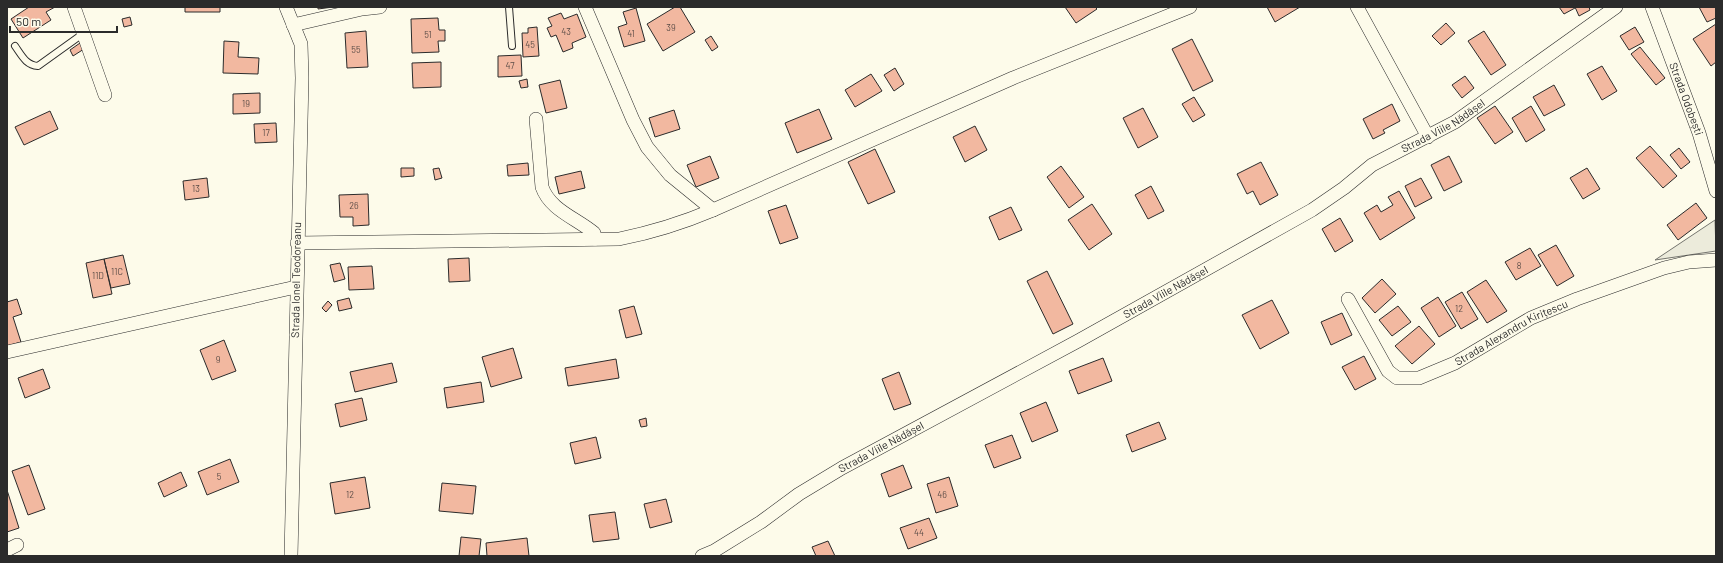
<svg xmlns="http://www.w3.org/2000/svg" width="1723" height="563" font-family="Barlow,sans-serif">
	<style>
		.green { fill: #ecebdb; stroke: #74746e }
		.building { fill: #f2b8a0; stroke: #2b2b2b }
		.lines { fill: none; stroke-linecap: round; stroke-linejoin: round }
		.lane-casing { stroke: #2b2b2b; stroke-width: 8 }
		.street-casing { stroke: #2b2b2b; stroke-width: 14 }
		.lane { stroke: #fdfbea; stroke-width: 6 }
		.street { stroke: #fdfbea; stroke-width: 13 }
		.labels { text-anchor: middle; stroke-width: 3; stroke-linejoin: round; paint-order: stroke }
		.number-label { font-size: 9px; fill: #5d4e48 }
		.street-label { font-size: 11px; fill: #2b2b2b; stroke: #fdfbea }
	</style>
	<rect width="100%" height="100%" fill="#fdfbea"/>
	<path class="green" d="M1715 220 1716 251 1655 260Z"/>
	<path class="building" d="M29 7H55L46 12 51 20 23 38 11 19Z
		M185 7H220V12H185Z
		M318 7H333L318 9Z
		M675 7H680L695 32 663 51 647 24Z
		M1065 7H1095L1097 9 1076 23Z
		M1267 7H1300L1275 22Z
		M1559 7H1574L1575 8 1564 14Z
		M1575 7H1589L1590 10 1579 16Z
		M1699 7H1716V18L1707 22Z
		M636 8 645 41 624 47 618 27 627 24 623 12Z
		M561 13 564 19 577 14 586 37 572 43 573 48 563 52 556 35 551 37 547 28 552 26 548 18Z
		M130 17 132 25 124 27 122 19Z
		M438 18 439 30H445V41H438L439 52 412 53 411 19Z
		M1446 23 1455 33 1441 45 1432 36Z
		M1716 24V62L1711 66 1693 39Z
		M537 27 539 56 523 57 522 33H528V28Z
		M1635 27 1644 42 1629 50 1620 36Z
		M366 31 368 67 347 68 345 33Z
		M1484 31 1506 65 1491 75 1468 41Z
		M711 36 718 47 712 51 705 40Z
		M1192 39 1213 81 1193 91 1172 49Z
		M224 41 239 42 238 57 259 58 258 74 223 73Z
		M80 43 84 49 73 56 70 50Z
		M1640 47 1665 78 1656 85 1631 54Z
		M521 55 522 76 498 77V56Z
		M441 62V87L413 88 412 63Z
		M1602 66 1617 91 1602 100 1587 74Z
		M895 68 904 84 894 91 884 75Z
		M871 74 882 91 855 107 845 90Z
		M1465 76 1474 88 1462 98 1452 85Z
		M527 79 528 87 521 88 519 81Z
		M560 80 567 108 546 113 539 85Z
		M1554 85 1565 105 1544 116 1533 97Z
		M260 93V113L233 114V94Z
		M1194 97 1205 115 1193 122 1182 104Z
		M1392 104 1400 121 1383 130 1385 133 1373 139 1363 119Z
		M1495 106 1513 132 1495 144 1477 118Z
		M1531 106 1545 130 1526 142 1512 118Z
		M1143 108 1158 137 1138 148 1123 118Z
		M819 109 832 139 797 153 785 123Z
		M674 110 680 129 655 137 649 118Z
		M50 111 58 129 24 145 15 127Z
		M276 123 277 142 255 143 254 124Z
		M975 126 987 150 965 162 953 137Z
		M1650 146 1677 176 1663 188 1636 158Z
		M1679 148 1690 162 1681 169 1670 155Z
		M875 149 895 192 868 204 848 162Z
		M710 156 719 178 696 187 687 165Z
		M1449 156 1462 182 1444 191 1431 165Z
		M1261 162 1278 195 1260 205 1253 191 1247 194 1237 174Z
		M528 163 529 175 508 176 507 165Z
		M1061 166 1084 197 1069 208 1047 177Z
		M401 168H414V176L401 177Z
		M439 168 442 178 435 180 433 169Z
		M1587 168 1600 189 1583 199 1570 178Z
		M581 171 585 188 559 194 555 177Z
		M207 178 209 197 185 200 183 181Z
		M1421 178 1432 198 1415 207 1405 186Z
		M1151 186 1164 211 1148 219 1135 195Z
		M1399 191 1415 218 1380 240 1364 213 1377 205 1381 212 1393 205 1388 197Z
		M368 194 369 225 353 226V217H340L339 195Z
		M1696 203 1707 218 1678 240 1667 225Z
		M1092 204 1112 234 1089 250 1068 220Z
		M786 205 798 238 780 244 768 211Z
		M1011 207 1022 230 999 240 989 217Z
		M1340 218 1353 241 1335 252 1322 229Z
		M1556 245 1574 276 1557 286 1538 255Z
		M1530 248 1541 266 1516 280 1505 262Z
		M123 255 130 284 111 288 104 259Z
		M469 258 470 281 449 282 448 259Z
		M104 259 112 294 93 298 86 263Z
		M340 263 345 279 334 282 330 265Z
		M372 266 374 289 349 290 348 267Z
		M1047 271 1073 324 1053 334 1027 281Z
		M1382 279 1396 294 1375 313 1362 298Z
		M1486 280 1507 311 1487 323 1467 292Z
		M1462 292 1478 319 1461 329 1445 302Z
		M1438 297 1456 326 1439 337 1421 308Z
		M349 298 352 308 339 311 337 301Z
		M17 299 22 314 13 317 21 342 7 346V302Z
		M1272 300 1289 333 1260 349 1242 315Z
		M328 301 332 305 326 312 322 308Z
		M634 306 642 334 626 338 619 310Z
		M1398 306 1411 322 1392 336 1379 320Z
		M1342 313 1352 335 1331 345 1321 322Z
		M1419 326 1435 344 1412 364 1395 346Z
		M224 340 236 371 212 380 200 350Z
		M513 348 522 378 491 387 482 357Z
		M1364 356 1376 379 1355 390 1342 367Z
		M1103 358 1112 381 1078 394 1069 371Z
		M616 359 619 378 568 386 565 368Z
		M392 363 397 382 355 392 350 372Z
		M43 369 50 388 25 398 18 378Z
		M899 372 911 404 894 410 882 379Z
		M481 382 484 402 447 408 444 388Z
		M362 398 367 420 340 427 335 404Z
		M1046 402 1058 431 1032 442 1020 413Z
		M646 418 647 426 641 427 639 420Z
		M1159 422 1166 439 1132 452 1126 435Z
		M1012 435 1021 458 994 468 985 445Z
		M596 437 601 458 575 464 570 443Z
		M230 459 239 482 207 495 198 472Z
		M29 465 45 509 28 515 12 471Z
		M903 465 912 488 889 497 881 474Z
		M181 472 187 486 164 497 158 483Z
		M365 477 370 508 335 514 330 483Z
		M949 477 958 506 936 513 927 484Z
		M442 483 476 486 473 514 439 511Z
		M7 490 19 528 7 532Z
		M666 499 672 522 650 528 644 504Z
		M615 512 619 539 593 542 589 515Z
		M929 518 937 538 908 549 900 528Z
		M461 537 481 539 479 556H459Z
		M527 538 529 556H487L486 543Z
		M828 541 835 556H816L812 547Z"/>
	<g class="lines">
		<defs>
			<path id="lane" d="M509 7 512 46
				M15 46C22 56 26 65 38 66L84 33"/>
			<g id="street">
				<path d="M74 7 105 95"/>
				<path d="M286 7 301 44 302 78 291 556"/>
				<path d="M585 7 633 120 647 147 670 175 713 210"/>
				<path d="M1357 7 1428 137"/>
				<path id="s1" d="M1652 7 1699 133 1716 191"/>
				<path d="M293 25 362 9 380 7"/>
				<path d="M536 119 542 187C550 210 576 218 594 233L595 239"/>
				<path d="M297 243 619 239C654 232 680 224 713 210L1013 78 1190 7"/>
				<path id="s2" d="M1348 299 1388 371 1397 378H1419L1455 363 1531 318 1577 299 1664 268 1689 262 1716 260"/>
				<path d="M7 352 296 287"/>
				<path d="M7 550 17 545"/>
				<path id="s3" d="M702 556 714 551 761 522 799 494 842 468 1078 341 1312 210 1344 188 1372 165 1455 122 1616 7"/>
			</g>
		</defs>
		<use href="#lane" class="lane-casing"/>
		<use href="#street" class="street-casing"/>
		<use href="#lane" class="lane"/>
		<use href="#street" class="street"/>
	</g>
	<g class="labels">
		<g class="number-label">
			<text x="671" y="31">39</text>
			<text x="566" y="35">43</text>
			<text x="631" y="37">41</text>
			<text x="428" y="38">51</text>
			<text x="530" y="48">45</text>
			<text x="356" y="53">55</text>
			<text x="510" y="69">47</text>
			<text x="246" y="107">19</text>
			<text x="266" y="136">17</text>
			<text x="196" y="192">13</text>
			<text x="354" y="209">26</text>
			<text x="1519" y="269">8</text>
			<text x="117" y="275">11C</text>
			<text x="98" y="279">11D</text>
			<text x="1459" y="312">12</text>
			<text x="218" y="363">9</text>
			<text x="219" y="480">5</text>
			<text x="350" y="498">12</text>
			<text x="942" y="498">46</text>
			<text x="919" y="536">44</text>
		</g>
		<g class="street-label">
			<text dy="4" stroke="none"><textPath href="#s1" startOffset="98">Strada Odobești</textPath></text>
			<text dy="4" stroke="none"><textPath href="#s3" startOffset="858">Strada Viile Nădășel</textPath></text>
			<text transform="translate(296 280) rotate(-89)" y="4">Strada Ionel Teodoreanu</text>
			<text dy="4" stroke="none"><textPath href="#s3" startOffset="534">Strada Viile Nădășel</textPath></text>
			<text dy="4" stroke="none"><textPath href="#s2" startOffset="219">Strada Alexandru Kirițescu</textPath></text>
			<text dy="4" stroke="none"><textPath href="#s3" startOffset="210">Strada Viile Nădășel</textPath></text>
		</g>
	</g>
	<rect width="1723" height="563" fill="none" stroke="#2b2b2b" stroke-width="16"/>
	<path d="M10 26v6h107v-6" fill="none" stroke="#2b2b2b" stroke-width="2"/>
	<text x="16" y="26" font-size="12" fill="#2b2b2b" stroke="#fdfbea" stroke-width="3" paint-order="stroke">50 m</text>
</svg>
